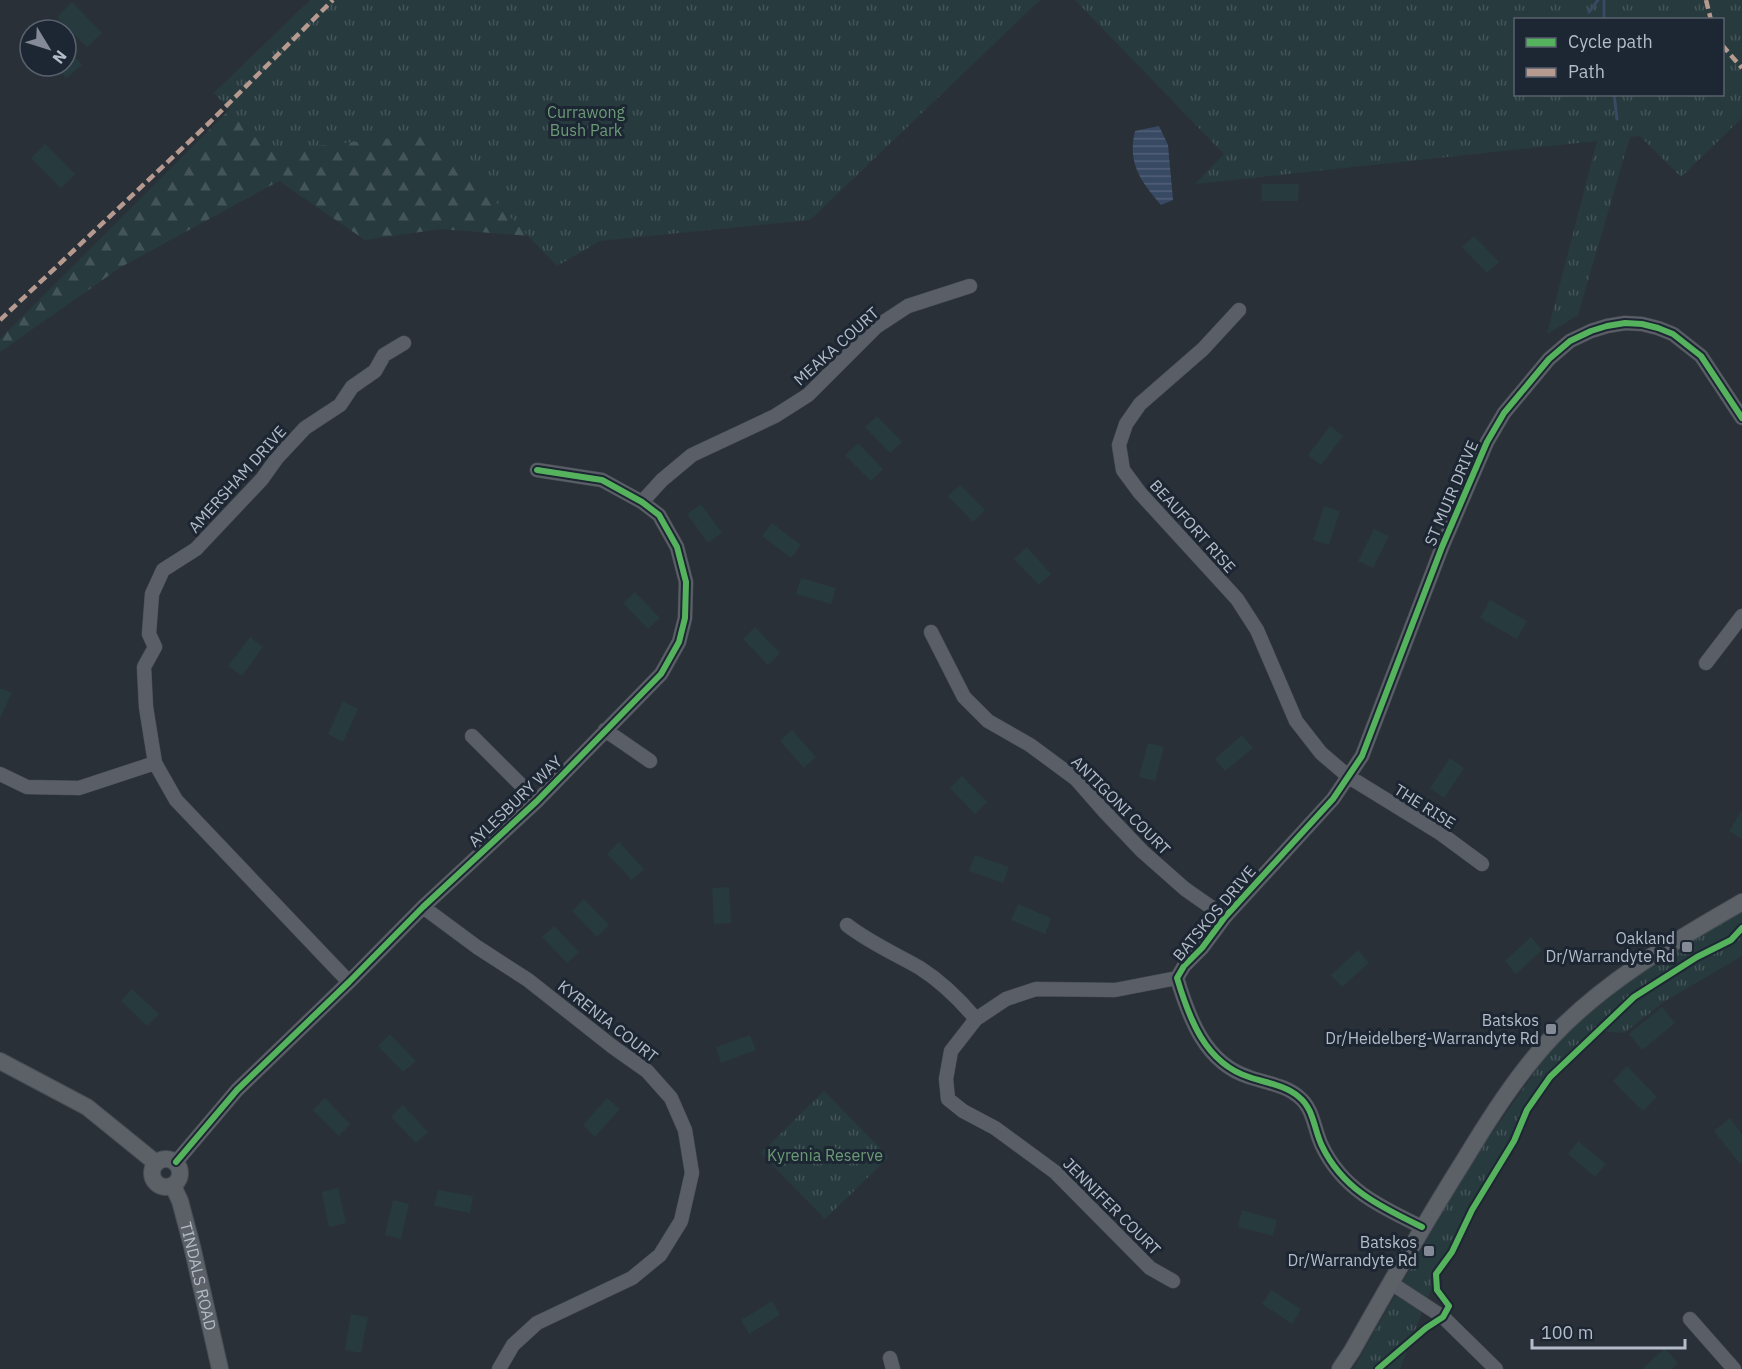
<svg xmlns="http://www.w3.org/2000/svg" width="1742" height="1369" font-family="'IBM Plex Sans',sans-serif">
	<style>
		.green { fill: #273a3e }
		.forest { fill: url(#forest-firs) }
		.park { fill: url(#park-tufts); fill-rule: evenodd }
		.water { fill: url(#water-rules) }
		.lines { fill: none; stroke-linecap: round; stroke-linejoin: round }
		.stream { stroke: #384963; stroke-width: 3 }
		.minor-casing { stroke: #484c53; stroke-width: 15 }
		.major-casing { stroke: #484c55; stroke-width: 18 }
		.minor { stroke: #5a5e66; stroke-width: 14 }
		.major { stroke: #5c6168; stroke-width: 16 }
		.quiet { stroke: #b69a8f; stroke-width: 4.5; stroke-dasharray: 9 4.5; stroke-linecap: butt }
		.cycleway-casing { stroke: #1d2633; stroke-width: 10 }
		.cycleway { stroke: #56b35d; stroke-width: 6 }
		.poi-dot { fill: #848b96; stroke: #1d2633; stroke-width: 2 }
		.labels { text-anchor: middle; stroke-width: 6; stroke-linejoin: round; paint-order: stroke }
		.park-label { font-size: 16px; fill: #6b9a76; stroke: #1d2633 }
		.street-label { font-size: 16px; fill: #b4bcc9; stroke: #1d2633 }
		.poi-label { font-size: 16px; fill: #b4bcc9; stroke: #1d2633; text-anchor: end }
	</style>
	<defs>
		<pattern id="forest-firs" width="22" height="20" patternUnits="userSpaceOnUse" patternTransform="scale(1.5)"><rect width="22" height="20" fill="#273a3e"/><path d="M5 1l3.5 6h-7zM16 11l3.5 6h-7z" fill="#445559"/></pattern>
		<pattern id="park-tufts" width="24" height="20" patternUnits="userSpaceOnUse" patternTransform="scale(1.5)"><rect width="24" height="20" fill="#273a3e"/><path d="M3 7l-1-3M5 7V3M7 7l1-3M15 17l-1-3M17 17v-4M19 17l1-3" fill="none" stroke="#445559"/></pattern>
		<pattern id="water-rules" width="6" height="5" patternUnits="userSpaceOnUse" patternTransform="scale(1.5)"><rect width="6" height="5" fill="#384963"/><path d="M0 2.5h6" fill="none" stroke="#526178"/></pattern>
	</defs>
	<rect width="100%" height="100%" fill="#2a3038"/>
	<path class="green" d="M72 2 102 33 87 47 57 17Z
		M66 46 82 65 66 78 56 66H66Z
		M45 144 75 174 61 188 31 158Z
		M1262 184H1299L1298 201H1262Z
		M1474 236 1499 262 1487 273 1462 247Z
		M877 416 902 442 890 453 865 427Z
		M1330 426 1343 436 1321 465 1308 455Z
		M858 443 883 469 871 481 845 455Z
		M960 485 985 510 973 522 948 496Z
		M701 504 722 533 708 543 687 514Z
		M1324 506 1340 511 1329 545 1313 540Z
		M772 523 801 545 791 558 762 536Z
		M1374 529 1389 536 1373 568 1358 561Z
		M1027 547 1051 574 1039 585 1014 559Z
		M801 578 836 588 831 604 796 594Z
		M635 592 660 618 648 629 623 603Z
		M1490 600 1527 621 1517 639 1480 618Z
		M755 627 780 653 768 665 743 639Z
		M250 637 263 647 242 676 228 666Z
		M0 688 12 693 0 718Z
		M343 701 358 709 343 742 328 734Z
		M792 730 816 757 804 768 780 741Z
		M1242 735 1253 748 1225 771 1215 759Z
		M1148 743 1164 747 1155 781 1139 777Z
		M1450 758 1464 768 1444 798 1430 788Z
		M962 776 987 802 975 814 950 788Z
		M1742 810V839L1729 831Z
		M619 842 644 869 632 880 607 854Z
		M975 855 1009 867 1003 883 969 871Z
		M729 887 731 923 714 924 712 888Z
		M584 899 609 925 597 937 572 911Z
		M1018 904 1051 918 1045 934 1011 920Z
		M554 926 579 952 567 963 542 937Z
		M1531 937 1542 950 1516 974 1505 961Z
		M1358 950 1369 963 1342 987 1331 975Z
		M132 989 159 1014 147 1026 121 1001Z
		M1662 1007 1675 1023 1642 1050 1629 1034Z
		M390 1034 416 1061 403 1072 378 1046Z
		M750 1035 756 1050 721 1063 716 1047Z
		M1627 1066 1657 1097 1643 1111 1613 1081Z
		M325 1098 350 1124 339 1136 313 1110Z
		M607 1098 620 1109 595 1137 583 1125Z
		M403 1105 428 1132 416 1143 391 1117Z
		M1730 1118 1742 1134V1162L1740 1164 1714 1131Z
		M1578 1141 1606 1164 1595 1177 1568 1154Z
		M338 1188 346 1223 329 1227 322 1192Z
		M438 1190 473 1196 470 1213 434 1206Z
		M393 1200 409 1204 401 1239 385 1235Z
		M1242 1210 1277 1220 1273 1236 1238 1227Z
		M1271 1290 1301 1309 1292 1324 1262 1304Z
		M772 1301 780 1315 749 1334 741 1320Z
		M351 1314 368 1317 361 1353 345 1350Z
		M1665 1348 1678 1363 1672 1369H1642Z"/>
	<path class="forest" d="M339 0 568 239 441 229 365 240 279 181 121 267 0 352V339Z"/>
	<path class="park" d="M310 0H1040L810 220 600 241 557 266 431 134 268 151 214 93Z
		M1075 0H1742V118L1681 177 1640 136 1630 137 1578 315 1547 334 1597 141 1195 184 1224 154ZM1516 20H1722V94H1516Z
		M1742 911V956L1665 1001 1624 1033 1601 1031 1550 1079 1476 1200 1437 1274 1400 1369H1353L1470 1164 1554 1045 1638 970Z
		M824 1091 889 1157 825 1219 761 1153Z"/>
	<path class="water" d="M1159 126 1168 145 1173 200 1161 205C1141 182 1127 163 1135 131Z"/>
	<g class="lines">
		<path class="stream" d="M1589 12 1598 0
			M1604 20V0
			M1614 94 1617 119"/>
		<defs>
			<path id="minor" d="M1239 310 1203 349 1140 404 1126 424 1119 445 1123 470 1140 493 1237 599 1257 630 1296 721 1321 753 1349 777 1440 833 1482 864
				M642 502 662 480 692 455 775 416 808 395 876 327 908 306 970 286
				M931 632 964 697 988 721 1030 745 1076 779 1104 811 1142 851 1185 889 1225 917
				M1706 663 1742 616
				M605 730 650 761
				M472 736 537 801
				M0 774 27 787 79 788 155 763
				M423 907 477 947 528 980 613 1047 647 1071 671 1098 685 1130 692 1173 681 1221 660 1255 632 1278 537 1323 513 1345 499 1369
				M847 925C870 943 896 954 920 968 942 982 960 1000 976 1019
				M349 982 176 800 155 763 146 707 144 667 155 647 149 634 152 594 163 570 196 549 262 479 277 458 305 428 340 405 352 387 375 371 384 355 404 343
				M176 1162 237 1090 349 982 423 907 537 801 661 674 679 642 685 618 686 582 677 547 659 515 642 502 602 480 537 470
				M1422 1227C1381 1207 1343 1190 1322 1146 1314 1130 1314 1109 1299 1097 1285 1085 1266 1083 1249 1077 1205 1063 1189 1018 1177 978L1184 966 1202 948 1225 917 1333 799 1362 756 1442 547 1487 442 1504 413 1549 359 1570 341 1591 331 1607 326 1625 323 1642 324 1658 328 1673 334 1701 356 1742 418
				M1173 1281 1150 1268 1055 1172 995 1128 963 1111 948 1099 946 1079 951 1051 976 1019 1006 999 1036 989 1115 990 1177 978
				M1391 1283 1443 1317 1496 1369
				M1690 1319 1734 1369
				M890 1358 893 1369"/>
			<g id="major">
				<path d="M0 1061 87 1107 156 1163"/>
				<circle cx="166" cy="1173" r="14"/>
				<path id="s1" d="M173 1186 180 1201 192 1246 220 1369"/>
				<path d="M1340 1369 1352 1351C1388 1287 1424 1224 1463 1162 1489 1119 1518 1073 1553 1036 1607 979 1675 941 1742 902"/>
			</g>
		</defs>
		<use href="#minor" class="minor-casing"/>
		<use href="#major" class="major-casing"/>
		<use href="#minor" class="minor"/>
		<use href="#major" class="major"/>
		<path class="quiet" d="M1706 0 1711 20
			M1722 45 1742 68
			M0 320 210 122 333 0"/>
		<defs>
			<path id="cycleway" d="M176 1162 237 1090 349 982 423 907 537 801 661 674 679 642 685 618 686 582 677 547 659 515 642 502 602 480 537 470
				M1422 1227C1381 1207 1343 1190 1322 1146 1314 1130 1314 1109 1299 1097 1285 1085 1266 1083 1249 1077 1205 1063 1189 1018 1177 978L1184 966 1202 948 1225 917 1333 799 1362 756 1442 547 1487 442 1504 413 1549 359 1570 341 1591 331 1607 326 1625 323 1642 324 1658 328 1673 334 1701 356 1742 418
				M1378 1369 1426 1328 1443 1317 1449 1306 1437 1290 1436 1274 1452 1252 1472 1210 1514 1141 1527 1110 1550 1077 1634 997 1697 957 1731 940 1742 928"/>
		</defs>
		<use href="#cycleway" class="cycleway-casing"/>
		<use href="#cycleway" class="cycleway"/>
	</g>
	<g class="poi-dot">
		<rect x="1681" y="941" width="12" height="12" rx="3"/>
		<rect x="1545" y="1023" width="12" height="12" rx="3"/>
		<rect x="1423" y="1245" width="12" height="12" rx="3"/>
	</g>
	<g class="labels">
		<g class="park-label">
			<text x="586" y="118">Currawong<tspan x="586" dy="18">Bush Park</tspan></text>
			<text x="825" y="1161">Kyrenia Reserve</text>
		</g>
		<g class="street-label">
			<text transform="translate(836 346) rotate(-42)" y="6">MEAKA COURT</text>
			<text transform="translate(237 479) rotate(-48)" y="6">AMERSHAM DRIVE</text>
			<text transform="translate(1451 493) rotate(-67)" y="6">ST MUIR DRIVE</text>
			<text transform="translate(1193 526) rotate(48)" y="6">BEAUFORT RISE</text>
			<text transform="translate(515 801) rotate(-44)" y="6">AYLESBURY WAY</text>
			<text transform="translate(1121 805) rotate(45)" y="6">ANTIGONI COURT</text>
			<text transform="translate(1425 806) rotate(32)" y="6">THE RISE</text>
			<text transform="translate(1214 913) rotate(-50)" y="6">BATSKOS DRIVE</text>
			<text transform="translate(608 1021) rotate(38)" y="6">KYRENIA COURT</text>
			<text transform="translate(1112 1206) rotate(45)" y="6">JENNIFER COURT</text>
			<text dy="6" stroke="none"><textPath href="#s1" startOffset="94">TINDALS ROAD</textPath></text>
		</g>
		<g class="poi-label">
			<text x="1675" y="944">Oakland<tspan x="1675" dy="18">Dr/Warrandyte Rd</tspan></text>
			<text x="1539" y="1026">Batskos<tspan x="1539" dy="18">Dr/Heidelberg-Warrandyte Rd</tspan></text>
			<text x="1417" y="1248">Batskos<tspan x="1417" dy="18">Dr/Warrandyte Rd</tspan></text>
		</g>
	</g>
	<rect x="1514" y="18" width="210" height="78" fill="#1d2633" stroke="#59626f" stroke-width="1.5"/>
	<rect x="1526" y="38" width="30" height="9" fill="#56b35d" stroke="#59626f" stroke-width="1.5"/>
	<text x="1568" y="48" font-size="18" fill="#b4bcc9">Cycle path</text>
	<rect x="1526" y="68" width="30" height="9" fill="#b69a8f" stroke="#59626f" stroke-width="1.5"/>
	<text x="1568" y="78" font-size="18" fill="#b4bcc9">Path</text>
	<g transform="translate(48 48) rotate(128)"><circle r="28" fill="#1d2633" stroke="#59626f" stroke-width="1.5"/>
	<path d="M0-4.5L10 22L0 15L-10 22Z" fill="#848b96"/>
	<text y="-9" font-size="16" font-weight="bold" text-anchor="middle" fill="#b4bcc9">N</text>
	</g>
	<path d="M1532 1339v9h153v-9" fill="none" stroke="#b4bcc9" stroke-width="3"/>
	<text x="1541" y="1339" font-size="18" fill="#b4bcc9" stroke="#1d2633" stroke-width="4.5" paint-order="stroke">100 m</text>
</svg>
